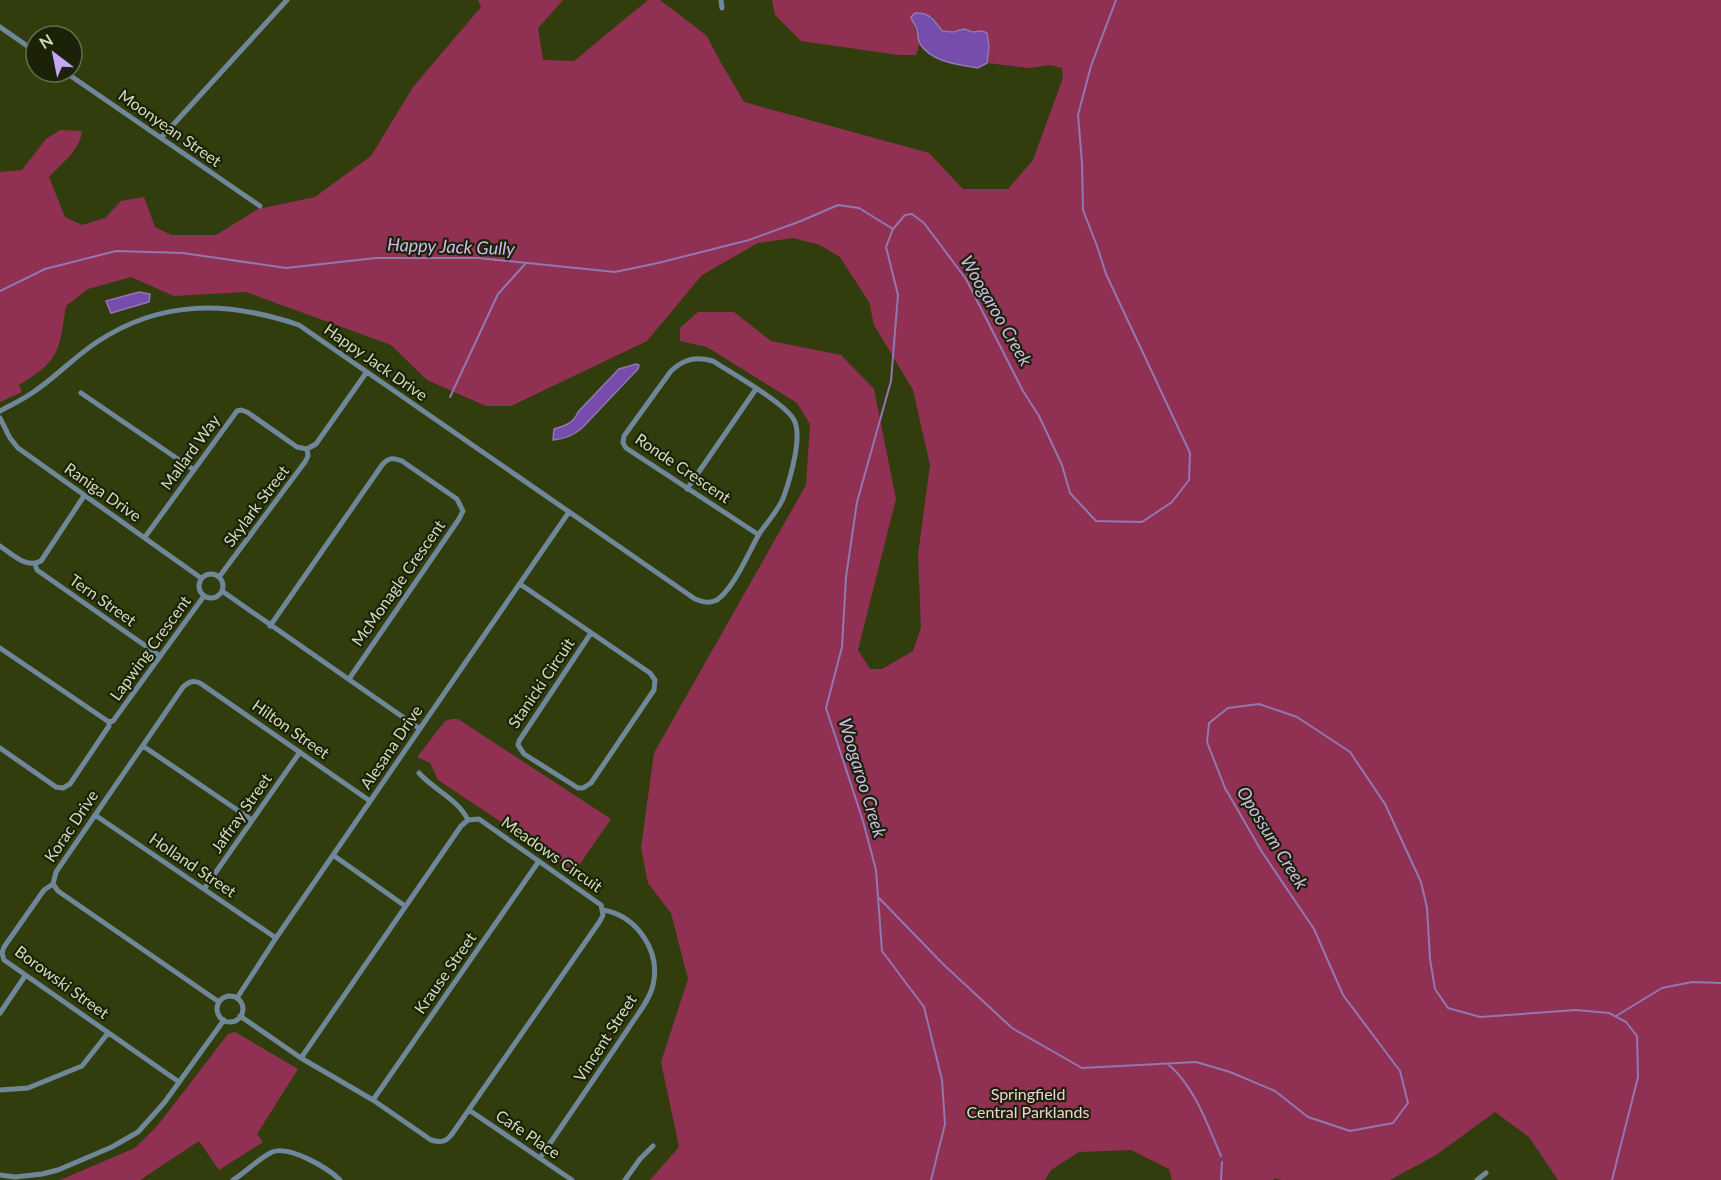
<svg xmlns="http://www.w3.org/2000/svg" width="1721" height="1180" font-family="Lato,sans-serif">
	<style>
		.green { fill: #903153 }
		.water { fill: #764cac; stroke: #9277b1; stroke-width: 1.5 }
		.lines { fill: none; stroke-linecap: round; stroke-linejoin: round }
		.stream { stroke: #9277b1; stroke-width: 2 }
		.minor { stroke: #6f8799; stroke-width: 5 }
		.labels { text-anchor: middle; stroke-width: 4.5; stroke-linejoin: round; paint-order: stroke }
		.street-label { font-size: 16px; fill: #d2dcbd; stroke: #1b2208 }
		.park-label { font-size: 16px; fill: #f0d1d8; stroke: #1b2208 }
		.water-label { font-size: 18px; font-style: italic; fill: #ccbaec; stroke: #1b2208 }
	</style>
	<rect width="100%" height="100%" fill="#323d0e"/>
	<path class="green" d="M478 0H563L538 28 543 60 574 61 648 0H660L707 36 716 54 744 102 929 153 963 189H1008L1033 160 1063 78 1062 68 1051 65 1029 68 987 63 989 46 982 31C974 32 969 29 962 30 955 30 949 32 942 31L932 16 911 17C915 33 923 38 916 55H899L801 41 775 15 772 0H1721V1180H1558L1529 1137 1495 1112 1436 1155 1390 1180H1281L1274 1178V1180H1172L1169 1169 1131 1150 1079 1152 1051 1170 1045 1180H650L679 1147 661 1062 688 979 671 913 648 883 641 848 654 753 806 485 810 424 797 403 707 347 680 341V328L698 312H734L771 341 841 355 874 389 896 499 858 650 870 669H882L913 651 921 628 918 555 930 465 913 390 874 325 869 302 840 257 820 245 793 238 758 243 702 275 647 341 511 406H486L427 380 391 345 246 292 174 296 131 277 88 289 66 306C59 350 61 360 19 385L22 392 0 402V172L22 170 46 139 60 130 82 131C80 150 62 163 49 177L65 217 82 225 105 218 121 201 144 197 155 227 171 235H216L258 209 315 197 371 156 413 87 481 7Z
		M452 719H458L611 819 575 871 438 780 430 763 417 757 445 721Z
		M235 1032 298 1069 257 1134 263 1142 219 1170 199 1141 140 1180H60L135 1148 158 1125 228 1034Z"/>
	<path class="water" d="M915 13C930 12 934 20 942 31L953 32 964 29 973 32 982 31 987 33 989 46 987 63 978 68C958 64 933 63 920 44 918 40 918 35 917 30 916 25 912 22 911 17Z
		M139 292 150 294 149 302 111 313 106 301Z
		M636 364 639 365 638 369 582 428C573 436 565 439 553 440L554 429C565 426 574 423 578 412L619 369Z"/>
	<g class="lines">
		<path class="stream" d="M0 291 45 269 116 251 183 253 286 268 376 258H478L615 272 658 263 749 240 801 221 838 205 859 208 893 229
			M450 397 498 294 526 263
			M879 898 944 965 1012 1028 1082 1068 1196 1062 1230 1072 1275 1091 1308 1117 1350 1131 1393 1123 1408 1103 1400 1071 1343 995 1314 929 1262 852 1225 788 1207 742 1209 723 1228 708 1259 704 1297 717 1350 752 1385 804 1421 882 1427 908 1430 959 1435 989 1448 1008 1480 1017 1576 1010 1609 1013 1626 1022 1637 1036 1638 1077 1612 1180
			M1616 1016 1662 988 1692 982 1721 983
			M1168 1064C1195 1087 1207 1124 1221 1156
			M931 1180 945 1124 942 1080 924 1007 882 951 876 870 863 821 826 708 842 647 846 577 857 502 891 381 898 295 886 247 893 229 905 215 912 214 924 223 966 279 1023 391 1039 416 1062 465 1070 493 1096 521 1142 522 1172 502 1189 480 1190 453 1106 274 1097 246 1083 210 1082 163 1078 115 1091 66 1116 0
			M1221 1180 1222 1162"/>
		<path class="minor" d="M721 0 722 8
			M0 27 36 52
			M65 72 260 206
			M161 138 287 0
			M81 393 194 470
			M0 411C11 405 22 400 32 393 55 378 74 357 97 342 162 299 228 301 299 325L695 599C703 602 709 604 717 600 734 588 749 552 759 534 767 522 779 510 784 496 790 479 803 436 794 420 785 403 731 373 713 361 695 356 684 359 671 371L624 436 623 443 626 448 759 535
			M0 418 10 438 18 448 201 578
			M687 489 756 389
			M145 537 237 411 241 410 247 412 297 447 307 449 316 444 366 373
			M0 546C12 554 26 569 41 561L84 496
			M35 564 37 570 160 656
			M199 586a12 12 0 1 1 24 0a12 12 0 1 1-24 0Z
			M219 577 305 462 308 456 307 449
			M520 584 650 673 655 680 654 690 591 783 583 788H578L524 754 518 745 519 741 591 633
			M222 591 420 729
			M270 626 382 465C388 458 393 457 402 461L457 499 463 511 459 519 349 679
			M0 648 109 722 113 721 204 596
			M143 746 252 820
			M0 748 56 787 63 788 70 784 109 726V722
			M419 773C434 790 458 799 468 820
			M95 815 276 938
			M333 855 405 906
			M53 884 44 890 4 947 2 953 4 960 179 1082
			M204 889 300 752
			M217 1009a13 13 0 1 1 26 0a13 13 0 1 1-26 0Z
			M237 998 276 938 569 512
			M219 1002 58 891 53 884 56 872 183 687C189 682 192 680 200 683L370 801
			M0 1013 25 976
			M240 1016 301 1058 373 1100 431 1140C441 1143 446 1142 452 1134L600 921 603 915 601 905 479 819 468 820 461 826 301 1058
			M0 1090 28 1088 82 1066 108 1033
			M373 1100 539 861
			M469 1110 572 1180
			M540 1158C569 1115 599 1072 628 1029 636 1016 650 1000 653 985 661 951 637 916 603 910
			M0 1175 15 1177 42 1174 58 1170 112 1147 138 1132 164 1103 224 1020
			M233 1180C246 1172 258 1159 272 1152 289 1145 328 1168 340 1180
			M625 1180 640 1159 653 1146
			M1477 1180 1486 1173"/>
	</g>
	<g class="labels">
		<g class="street-label">
			<text transform="translate(170 128) rotate(35)" y="6">Moonyean Street</text>
			<text transform="translate(376 362) rotate(35)" y="6">Happy Jack Drive</text>
			<text transform="translate(190 452) rotate(-54)" y="6">Mallard Way</text>
			<text transform="translate(683 468) rotate(34)" y="6">Ronde Crescent</text>
			<text transform="translate(103 492) rotate(35)" y="6">Raniga Drive</text>
			<text transform="translate(256 506) rotate(-53)" y="6">Skylark Street</text>
			<text transform="translate(398 583) rotate(-55)" y="6">McMonagle Crescent</text>
			<text transform="translate(103 600) rotate(35)" y="6">Tern Street</text>
			<text transform="translate(150 648) rotate(-54)" y="6">Lapwing Crescent</text>
			<text transform="translate(541 683) rotate(-56)" y="6">Stanicki Circuit</text>
			<text transform="translate(291 729) rotate(35)" y="6">Hilton Street</text>
			<text transform="translate(391 747) rotate(-56)" y="6">Alesana Drive</text>
			<text transform="translate(241 813) rotate(-55)" y="6">Jaffray Street</text>
			<text transform="translate(71 826) rotate(-56)" y="6">Korac Drive</text>
			<text transform="translate(552 854) rotate(35)" y="6">Meadows Circuit</text>
			<text transform="translate(193 865) rotate(34)" y="6">Holland Street</text>
			<text transform="translate(445 973) rotate(-55)" y="6">Krause Street</text>
			<text transform="translate(62 982) rotate(36)" y="6">Borowski Street</text>
			<text transform="translate(605 1038) rotate(-57)" y="6">Vincent Street</text>
			<text transform="translate(528 1134) rotate(34)" y="6">Cafe Place</text>
		</g>
		<g class="park-label">
			<text x="1028" y="1100">Springfield<tspan x="1028" dy="18">Central Parklands</tspan></text>
		</g>
		<g class="water-label">
			<text transform="translate(451 247) rotate(2)" y="6">Happy Jack Gully</text>
			<text transform="translate(996 311) rotate(60)" y="6">Woogaroo Creek</text>
			<text transform="translate(862 778) rotate(73)" y="6">Woogaroo Creek</text>
			<text transform="translate(1272 838) rotate(58)" y="6">Opossum Creek</text>
		</g>
	</g>
	<g transform="translate(54 54) rotate(328)"><circle r="28" fill="#1b2208" stroke="#646c50" stroke-width="1.5"/>
	<path d="M0-4.5L10 22L0 15L-10 22Z" fill="#c3a7f2"/>
	<text y="-9" font-size="16" font-weight="bold" text-anchor="middle" fill="#d2dcbd">N</text>
	</g>
</svg>
